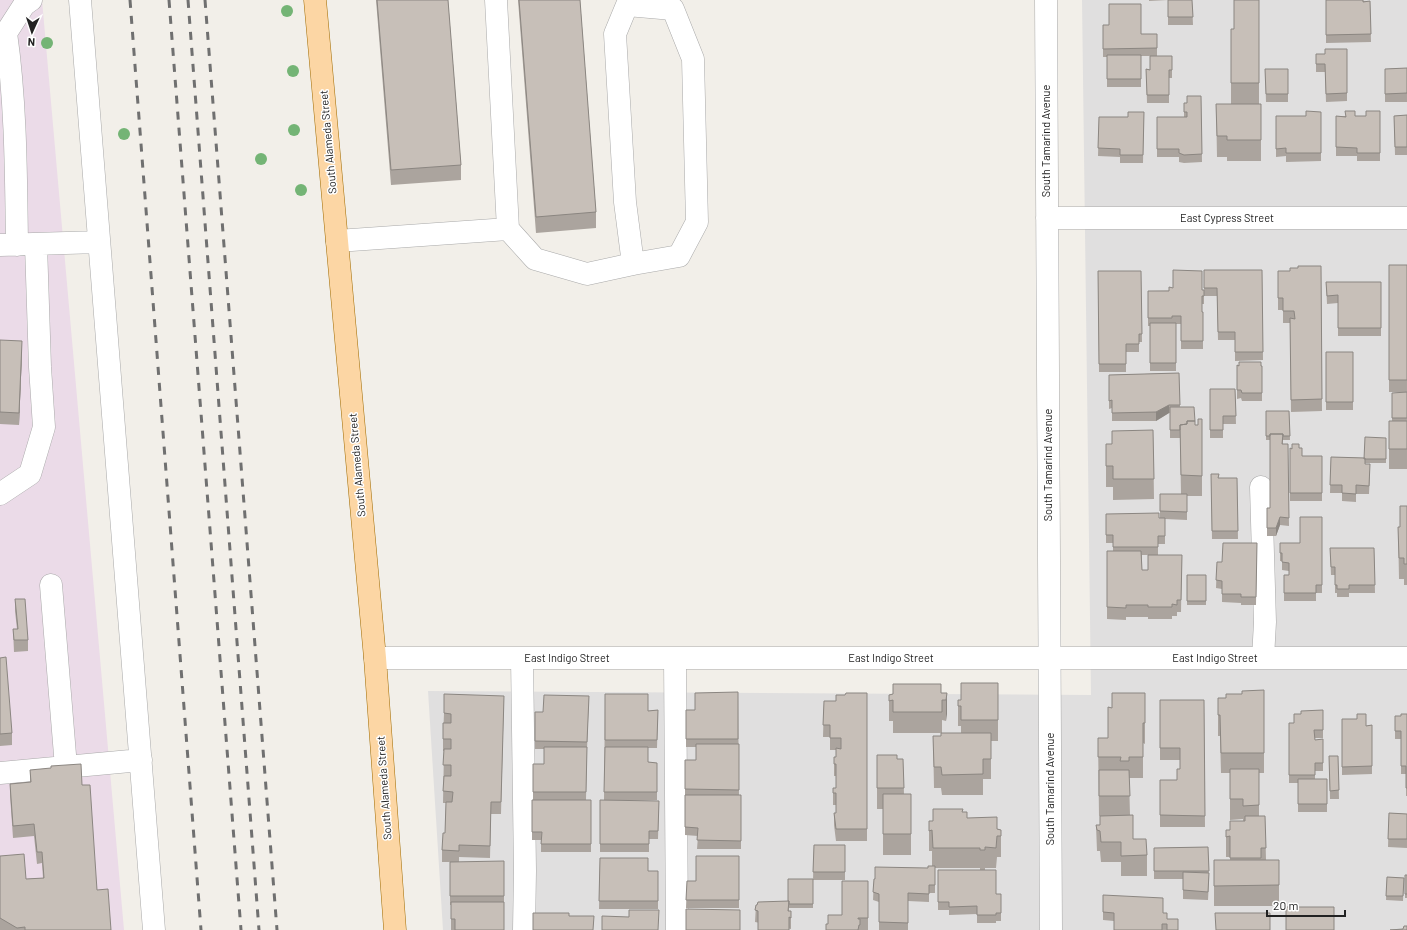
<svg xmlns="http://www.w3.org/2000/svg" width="1407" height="930" font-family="Barlow,sans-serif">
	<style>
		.residential { fill: #e0dfdf }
		.industrial { fill: #ebdbe8 }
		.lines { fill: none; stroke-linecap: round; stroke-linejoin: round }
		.minor-casing { stroke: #a9a9a9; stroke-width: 23 }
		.major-casing { stroke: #a06b00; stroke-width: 23 }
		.minor { stroke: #fff; stroke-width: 22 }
		.major { stroke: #fcd6a4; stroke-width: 22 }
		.rail { stroke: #707070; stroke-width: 3; stroke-dasharray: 8 8; stroke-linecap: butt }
		.tree { fill: #74b475 }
		.wall { fill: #aba49e }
		.shaded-wall { fill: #8b8681 }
		.building { fill: #c7bfb8; stroke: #8b8681 }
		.labels { text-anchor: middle; stroke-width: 3; stroke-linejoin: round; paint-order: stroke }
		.street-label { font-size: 11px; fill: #222; stroke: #fff }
	</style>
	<rect width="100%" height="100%" fill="#f2efe9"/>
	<path class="residential" d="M1082 0H1407V930H443L428 691 1091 695Z"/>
	<path class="industrial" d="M0 0H42L124 930H0Z"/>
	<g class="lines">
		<defs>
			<path id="minor" d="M80 0 154 930
				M1046 0 1051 930
				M0 33H6C16 103 16 175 17 245
				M6 33 24 5 31 0
				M1047 218H1407
				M508 229 535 259 587 274 633 264 679 256 697 222 693 59 673 9 627 5 615 34 625 202 633 264
				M337 241 508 229 496 0
				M0 245 99 242
				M1261 487 1265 622 1263 658
				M0 494 30 474 44 427 40 367 36 245
				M51 585 66 767
				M375 658H1407
				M522 658 525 871 524 930
				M675 658 677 930
				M0 773 141 760"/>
			<path id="major" d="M315 0 375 658 395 930"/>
		</defs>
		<use href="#minor" class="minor-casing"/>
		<use href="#major" class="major-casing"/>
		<use href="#minor" class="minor"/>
		<use href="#major" class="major"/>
		<path class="rail" d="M130 0 201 930
			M169 0 241 930
			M188 0 259 930
			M205 0 277 930"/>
	</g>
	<g class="tree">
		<circle cx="287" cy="11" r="6"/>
		<circle cx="47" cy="43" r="6"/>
		<circle cx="293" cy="71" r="6"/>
		<circle cx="294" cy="130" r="6"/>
		<circle cx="124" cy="134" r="6"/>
		<circle cx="261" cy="159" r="6"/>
		<circle cx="301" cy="190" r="6"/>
	</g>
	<path class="wall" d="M376 0H448L461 165V180L391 185Z
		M518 0H580L596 212V228L536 233Z
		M1149 0H1205H1192L1193 25H1168V0L1149 1Z
		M1259 0V104H1231V29H1234Z
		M1326 0 1370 1 1371 42 1326 43Z
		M1103 25 1141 34H1157V56H1172V78H1169V103H1147L1146 69 1150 70V56H1141V87H1107V57H1103Z
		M1347 49V101L1326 102 1325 72H1316V54H1325Z
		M1407 68V102H1385V69Z
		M1265 69H1288V102H1266Z
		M1201 96 1202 162 1184 163 1179 162V157H1157V117H1184V103H1187Z
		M1216 104H1261V161H1227V157H1217Z
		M1380 111V161H1357V156H1336V116H1366Z
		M1144 112 1143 163H1120V157L1098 156 1099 117H1128Z
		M1321 112V161L1286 162V156L1276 157V116H1306Z
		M1407 115V155H1395L1394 116Z
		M1389 265H1407V392H1389Z
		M1321 266 1322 411 1291 412 1290 323H1283V310H1278V271H1290L1298 268Z
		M1204 270H1262L1263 360 1235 361V340H1218L1217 296H1204Z
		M1098 271H1141L1142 342H1139V352H1126V372H1099Z
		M1326 282H1381V336H1338V303L1327 304Z
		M1204 290V304H1202V312H1203V349H1181V324H1176V371H1150V326H1148V291Z
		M0 340 22 353 19 425 0 424Z
		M1326 352H1353V410H1326Z
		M1237 365 1262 366V401H1242L1241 398 1237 399Z
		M1179 373 1180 407 1195 421V425H1198L1202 419V496H1187V520L1165 519V544H1158V555H1142V570H1148L1182 555 1181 612H1177V616H1172V619H1148V617H1126V620L1107 619V551H1113V543H1106V514L1160 518V494H1181L1180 438H1170V413H1169L1156 421H1112V408L1109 409V375Z
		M1210 389H1235L1236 424H1223V438H1210Z
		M1407 392V469H1389V421H1392V393Z
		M1266 411H1289L1290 440H1283V444H1288L1289 526 1280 525 1276 536H1267V508H1270V440H1266Z
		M1153 430 1154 499 1113 500V487H1106V464L1112 444Z
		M1386 438V463H1365L1370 472 1369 494H1356V502L1342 501V493H1330L1331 457 1364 458Z
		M1290 448H1299L1302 456H1322V501H1290Z
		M1211 474 1219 478H1237L1238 539H1212Z
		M1407 506V585H1404V579H1399L1398 527H1400Z
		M1322 517V593H1316V601H1284V575H1289V571L1282 570V561H1280V543H1300Z
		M1257 543 1256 605H1241V603L1222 602V589L1216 588 1217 562H1222Z
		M1330 548H1374L1375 593H1349V597H1337V593H1335V575H1331Z
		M1187 575H1206V605H1187Z
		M15 599 28 640V651L14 652 13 629H17L15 611Z
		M0 658 12 733V745L0 746Z
		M998 683V741H991V779H983V795H942L941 788H934L933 736H941L961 733V726H958V700H961Z
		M1264 690V773H1259V816H1265L1266 860H1279V906H1214V860H1230V857H1226V830H1230L1243 821V819L1230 820V773H1221L1220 736H1218V698H1226L1242 694Z
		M738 692 739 795H741V849H697L698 836 685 835V760H696V747H686V710H695Z
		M867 693V841H836L834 825V813H836V805H833V788H836V776H834V757H836V750H830V737H823L824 701H836L845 695Z
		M947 693 946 721 942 720V733H893V721H889V695Z
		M1145 693V744L1143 743V778H1129L1130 815 1133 839 1147 855V876H1121V862H1101L1100 851H1097L1096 825H1100V816H1099L1098 738H1108L1112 708Z
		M605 694 648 711 658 710 657 748H648V762L657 763V800H604Z
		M504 696 501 814H491L490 858 459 857V862L504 896V930H451V905H450V862H442V850L445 833 446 803H443L444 751H443V739L444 713Z
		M589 696 587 750 586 800H591V852H541V840H532V800H533V764H544V749H535V712H543Z
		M1160 700H1204L1205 827H1160V780H1177L1180 769V760H1160Z
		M1323 710V738H1315V740L1323 739V771H1315V779H1327V812H1298V783H1289V723H1294L1301 714Z
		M1407 714V796H1406V774H1401V739H1395V716H1401Z
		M1342 719H1357L1366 726 1372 725V774L1342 775Z
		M877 755 897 759H903L904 794H911V855H883V809H877Z
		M1329 756H1338L1339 799H1330Z
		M30 770 82 785 97 890 111 930H0V856L26 879 43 878 42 863 37 864 34 836 13 838 10 795V784L30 782Z
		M600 800 659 801 658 839H649V852H600Z
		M963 812 967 818 997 829 1001 830V857H997L996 868H985V870H980V868H935V893H929V902L908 901V930H879V902L873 900 874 879 928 868 932 866V851H929V831L933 821Z
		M1389 813 1407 814V848L1388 847Z
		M814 845H845V880H813Z
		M1208 847 1209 881 1208 900 1183 899V879H1154V848Z
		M739 856V908H686L687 881H696Z
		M600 858 648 871H658V909H599Z
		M938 870 996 894H1001V921H996V923H977V914L949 915V910H938Z
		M1405 875H1407V898H1405Z
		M1387 877 1404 878 1403 901 1386 900Z
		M813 879V908H789V911H791V929L755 922 756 905 788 901Z
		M868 881V930H826L828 924 842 915Z
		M1103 895 1163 913 1167 919 1178 930H1114V921L1103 920Z"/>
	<path class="shaded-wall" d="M22 341V353L19 425V413Z
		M1169 405V413L1156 421V412Z
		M1280 517V525L1276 536V528Z
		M947 693V714L946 721V700Z"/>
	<path class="building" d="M377 0H448L461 165 391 170Z
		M519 0H580L596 212 536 217Z
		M1168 0H1192L1193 17H1168Z
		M1234 0H1259V83H1231V29H1234Z
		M1326 0H1363V2L1370 1 1371 34 1326 35Z
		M1109 4H1141V34H1157V48L1103 49V25H1109Z
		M1325 49H1347V93L1326 94 1325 64H1316V54H1325Z
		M1107 55H1141V79H1107Z
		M1150 56H1172V70H1169V95H1147L1146 69 1150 70Z
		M1407 68V93L1385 94V69Z
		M1265 69H1288V94H1266Z
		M1187 96H1201L1202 154 1184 155 1179 153V149H1157V117H1187V112H1184V103H1187Z
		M1216 104H1261V140H1227V136H1217Z
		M1306 111 1321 112V153H1286V148L1276 149V116H1306Z
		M1345 111H1355V116H1366V111H1380V153H1357V148L1336 147V116L1346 117Z
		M1128 112H1144L1143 155H1120V149L1098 148 1099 117H1128Z
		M1407 115V147H1395L1394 116Z
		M1389 265H1407V380H1389Z
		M1298 266H1321L1322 399 1291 400 1290 318 1295 319 1294 311H1283V298H1278V271H1290V268H1298Z
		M1173 270 1202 271V290H1204V296H1202V312H1203V341H1181V316H1172V318H1148V291H1169V287L1173 288Z
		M1204 270H1262L1263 352H1235V332H1218L1217 288H1204Z
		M1098 271H1141L1142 334H1139V344H1126V364H1099Z
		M1326 282H1381V328H1338V295L1327 296Z
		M1150 323H1176V363H1150Z
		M0 340 22 341 19 413 0 412Z
		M1326 352H1353V402H1326Z
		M1239 362H1261V366H1262V393H1242L1241 390H1237V365L1239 366Z
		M1179 373 1180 405H1169L1156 412 1112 413V400L1109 401V375Z
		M1210 389H1235L1236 416H1223V430H1210Z
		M1407 392V418H1392V393Z
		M1170 407H1194L1195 421H1187V424L1180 425V430H1170Z
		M1266 411H1289L1290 436H1283V434H1270V436H1266Z
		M1198 419H1202V476L1181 475 1180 425 1187 424V421H1195V425H1198Z
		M1389 421H1407V449H1389Z
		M1153 430 1154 479H1113V466H1106V444H1112V431Z
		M1270 434H1283L1282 444H1288L1289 518 1280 517 1276 528H1267V508H1270Z
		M1365 437 1386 438V459H1364Z
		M1292 444H1299V448H1302V456H1322V493H1290V448L1292 449Z
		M1331 457 1365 458V464H1370L1369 486 1356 485V494L1342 493V485H1330Z
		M1211 474H1219L1218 478H1237L1238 531H1212Z
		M1160 494H1187V512L1160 511Z
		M1400 506H1407V564H1404V558H1399L1398 527H1400Z
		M1159 513V518H1165V536H1158V547H1113V535H1106V514Z
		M1300 517H1322V585H1316V593H1284V575H1289V563L1282 562V553H1280V543H1300Z
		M1223 543H1257L1256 597H1241V594H1222V581L1216 580 1217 562H1222Z
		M1330 548H1374L1375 585H1349V589H1337V585H1335V567H1331Z
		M1107 551H1141L1142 570H1148V555H1182L1181 600H1177V605L1172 604V607H1148V605H1126V608L1107 607Z
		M1187 575H1206V601H1187Z
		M15 599H25L28 640H14L13 629H18Z
		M6 657 12 733 0 734V658Z
		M961 683H998V720H961V706H958V700H961Z
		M893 684H941V693H947L946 700H942V712H893V700L889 701V695L893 694Z
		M1264 690V753H1221L1220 715H1218V698H1226V694H1242V691Z
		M738 692V739H686V710H695V693Z
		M846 693H867V829H836L834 813H836V793H833V788H836V764H834V757H836V748L841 749V738H830V725H823L824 701H836V695H845Z
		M1112 693H1145V723H1143V757H1129V761H1120L1121 757H1098V738H1108V707L1112 708Z
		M444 694 504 696 501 802H491L490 846 459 845V851L442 850 443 833H445L446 802H452L453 792 443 791 444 776H451V765H443L444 749H451V739H443V723H451V714L444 713Z
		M605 694H648V711L658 710 657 740H605Z
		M544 695 589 696 587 742 535 741V712H543Z
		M1160 700H1204L1205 816 1160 815V780H1177V769H1180V748H1160Z
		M1323 710V730H1314L1315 740 1323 739V763H1315V775H1289V723H1294V714H1301V711Z
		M1357 714H1366V726L1372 725V766L1342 767V719H1357Z
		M1401 714H1407V788H1406V766H1401V731H1395V716H1401Z
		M941 733H991V759H983V774L942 775 941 767H934L933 736H941Z
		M696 744H739V790L685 789V760H696Z
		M544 747H587L586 792H533V764H544Z
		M605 747H648V762L657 763V792H604Z
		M877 755H897V759H903L904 788H877Z
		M1329 756H1338L1339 790 1330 791Z
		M81 764 82 785H90L97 890 108 889 111 930H25V927L17 928 0 918V856L24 854 26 879 44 878 42 852H37L34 824 13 826 10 784 31 782 30 770 51 768V766Z
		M1230 769H1259V805L1243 806V799H1230Z
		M1099 770H1129L1130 796H1099Z
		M1298 779H1327V804H1298Z
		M883 794H911V834H883Z
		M685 795H741V841L697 840 698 828 685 827Z
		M532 800H591V844H541L542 832H532Z
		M600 800 659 801 658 831H649V844H600Z
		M933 809H963L962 812H967V818L997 817V829L1001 830V836H997L996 848 985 847V850H980V848H933L932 830 929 831V821H933Z
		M1389 813 1407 814V839H1388Z
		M1133 815V839H1146L1147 855 1121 856V842H1101L1100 831 1097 830 1096 825H1100V816Z
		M1245 816H1265L1266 848H1261V858H1230V836L1226 837V830H1230V821H1245Z
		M814 845H845V872H813Z
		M1208 847 1209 871H1154V848Z
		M696 856H739V900H686L687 881H696Z
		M600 858H648V871H658V901H599Z
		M1214 860H1279V885L1214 886Z
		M504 861V896H450V862Z
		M928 866H935V885H929V894L908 893V923L879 922V894L873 892 874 879H875V867L928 868Z
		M938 870H996V894H1001V913H996V915H977V906L949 907V902H938Z
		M1183 872 1209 873 1208 892 1183 890Z
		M1405 875H1407V894H1405Z
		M1387 877 1404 878 1403 896H1386Z
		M788 879H813V904H789V901H788Z
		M842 881H868V918H858V919H860V925H859L858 930H826V924H828V915H842Z
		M1103 895 1163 898V913H1167V919H1178V930H1167V924H1162V930H1114V913L1103 912Z
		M789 901 788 911H791V918L789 917V930H758V911L755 910 756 905H757L758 902Z
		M451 902H504V930H455V919H451Z
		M1286 907H1334V930H1286Z
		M686 909 740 910V930H686Z
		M629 910H659L658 930H602V916L629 917Z
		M533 913H569V916H594L593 930H533Z
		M1215 913H1270V930H1216Z
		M1404 926H1407V930H1390L1403 929Z"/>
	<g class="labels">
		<g class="street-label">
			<text transform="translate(1046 141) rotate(-90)" y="4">South Tamarind Avenue</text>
			<text transform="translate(328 142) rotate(-95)" y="4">South Alameda Street</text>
			<text x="1227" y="222">East Cypress Street</text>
			<text transform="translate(357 465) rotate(-95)" y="4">South Alameda Street</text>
			<text transform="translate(1048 465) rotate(-90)" y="4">South Tamarind Avenue</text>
			<text x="567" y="662">East Indigo Street</text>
			<text x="891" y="662">East Indigo Street</text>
			<text x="1215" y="662">East Indigo Street</text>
			<text transform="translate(384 788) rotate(-94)" y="4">South Alameda Street</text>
			<text transform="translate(1050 789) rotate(-90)" y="4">South Tamarind Avenue</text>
		</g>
	</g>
	<g transform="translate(32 32) rotate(183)" stroke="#ffffff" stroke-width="3" paint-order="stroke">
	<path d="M0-3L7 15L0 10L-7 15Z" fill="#222222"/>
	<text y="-6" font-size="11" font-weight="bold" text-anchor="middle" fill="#222222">N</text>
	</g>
	<path d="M1267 910v6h78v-6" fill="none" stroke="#222222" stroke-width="2"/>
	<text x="1273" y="910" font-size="12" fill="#222222" stroke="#ffffff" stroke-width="3" paint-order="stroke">20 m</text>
</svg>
